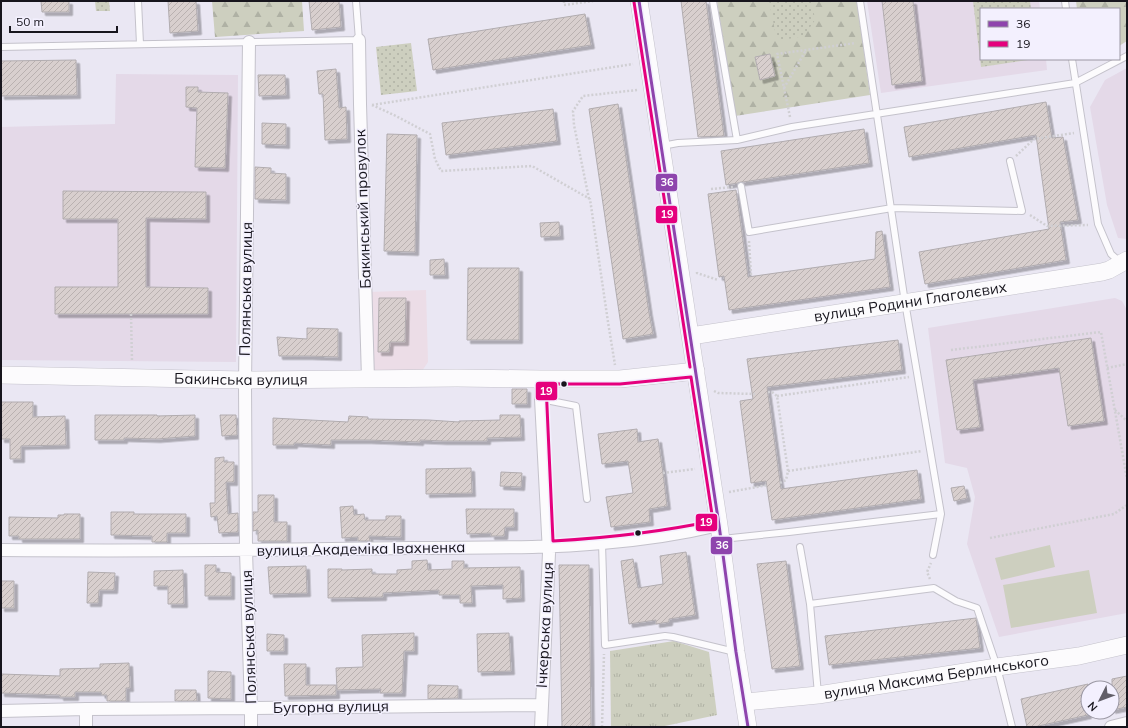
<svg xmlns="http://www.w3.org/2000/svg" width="1128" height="728" font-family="Mulish,sans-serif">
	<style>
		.commercial { fill: #ecdde7 }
		.education { fill: #e4d9e8 }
		.grass { fill: url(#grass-tufts) }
		.forest { fill: url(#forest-firs) }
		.park { fill: url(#park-dots) }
		.garden { fill: #cdcfbf }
		.building { fill: url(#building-hatch); stroke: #b1acaf; filter: url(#shadow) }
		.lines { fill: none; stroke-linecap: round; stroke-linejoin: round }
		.lane-casing { stroke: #c4c2cb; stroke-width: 8 }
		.street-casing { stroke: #c4c2cb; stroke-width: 14 }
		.secondary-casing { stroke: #c4c2cb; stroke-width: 18 }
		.path { stroke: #d0cfd3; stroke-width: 2.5; stroke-dasharray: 2 2; stroke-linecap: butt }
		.lane { stroke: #fcfbfd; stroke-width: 6 }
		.street { stroke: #fcfbfd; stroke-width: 12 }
		.secondary { stroke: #fcfbfd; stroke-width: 17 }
		.bus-1-casing { stroke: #f3f0fe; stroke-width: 6 }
		.bus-2-casing { stroke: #f3f0fe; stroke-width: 6 }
		.bus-1 { stroke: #8e44ad; stroke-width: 3 }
		.bus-2 { stroke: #e5007d; stroke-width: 3 }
		.bus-dot { fill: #17151d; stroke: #f3f0fe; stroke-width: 1.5 }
		.labels { text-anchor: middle; stroke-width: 3; stroke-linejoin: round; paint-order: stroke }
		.street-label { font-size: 15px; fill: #17151d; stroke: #f3f0fe }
		.line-badge { stroke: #f3f0fe; stroke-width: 1.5 }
		.badge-label { font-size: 11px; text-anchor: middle; font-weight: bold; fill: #fff }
	</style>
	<defs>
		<pattern id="grass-tufts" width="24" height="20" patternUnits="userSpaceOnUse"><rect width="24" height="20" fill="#cdcfbf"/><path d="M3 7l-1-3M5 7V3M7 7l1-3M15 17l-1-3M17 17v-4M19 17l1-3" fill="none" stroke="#afb1a4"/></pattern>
		<pattern id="forest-firs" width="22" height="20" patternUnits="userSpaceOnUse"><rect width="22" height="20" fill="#cdcfbf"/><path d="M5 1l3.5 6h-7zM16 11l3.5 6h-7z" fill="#afb1a4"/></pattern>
		<pattern id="park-dots" width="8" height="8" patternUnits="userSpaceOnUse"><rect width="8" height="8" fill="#cdcfbf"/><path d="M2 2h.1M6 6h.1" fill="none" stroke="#afb1a4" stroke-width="1.8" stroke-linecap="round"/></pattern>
		<pattern id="building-hatch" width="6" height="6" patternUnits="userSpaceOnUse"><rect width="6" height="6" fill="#d8cfce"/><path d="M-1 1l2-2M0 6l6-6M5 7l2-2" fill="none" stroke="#b9b1b0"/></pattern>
		<filter id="shadow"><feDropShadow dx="3.5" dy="3.5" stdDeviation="0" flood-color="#0004"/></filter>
	</defs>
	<rect width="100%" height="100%" fill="#eae7f3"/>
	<path class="commercial" d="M426 290 428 362 422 371 372 372 369 292Z"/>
	<path class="education" d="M867 1H1039L1040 9H981V59H1046L1047 70 881 93Z
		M1127 68V239L1118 238 1107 205 1090 107 1105 80Z
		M116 74 238 75 236 362 1 360V127L115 124Z
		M1115 298 1122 301 1127 310V613L999 637 967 544 975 497 967 468 945 463 928 328Z"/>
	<path class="grass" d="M674 641 709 652 717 715 660 727H611L610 651Z"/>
	<path class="forest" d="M212 1H302L304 31 215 37Z
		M717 1H857L870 95 735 116Z
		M1076 1H1127V41L1119 46V9H1077Z"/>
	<path class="park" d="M95 1H109L110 11H96Z
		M769 1H812L815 20 804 36 777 41Z
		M973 1H1030L1031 9H981V59H1035L981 67Z
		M411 43 417 91 381 95 376 47Z"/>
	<path class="garden" d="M1050 545 1055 567 1001 580 995 558Z
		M1089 570 1097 613 1011 628 1003 585Z"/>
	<path class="building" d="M41 1H69V12H42Z
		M168 1H196L198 31 170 33Z
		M309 1H339L341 27 312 30Z
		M681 1H706L724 136 698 137Z
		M882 1H913L922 81 892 85Z
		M585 14 591 45 433 70 428 39Z
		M770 54 775 76 760 80 755 57Z
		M76 60 77 95 1 96V61Z
		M336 69 339 108 346 107 347 139 325 140 323 94H319L317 71Z
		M258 75H285L286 95 259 96Z
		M186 87H198V92L228 93 225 168 195 167 197 108 186 107Z
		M1046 102 1052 138 1063 137 1078 220 1060 222 1066 260 925 284 919 252 1049 229 1036 135 909 157 904 127Z
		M618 104 649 313 653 334 623 339 589 109Z
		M553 109 557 141 446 155 442 123Z
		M262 123 286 124V145L262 144Z
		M864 129 869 163 743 182H741L738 183 726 185 721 151Z
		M387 134 417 135 415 252 384 251Z
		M255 167 271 168V173L286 174V200L255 199Z
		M736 190 748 277 875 259 876 232 882 231 890 287 729 310 724 276 719 277 708 194Z
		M63 191 206 192V219L146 218V287L208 288V314H55V287H118V219H63Z
		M559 222 560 236 541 237 540 223Z
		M444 259 445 275H430V260Z
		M468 268H519V340H467Z
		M379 298H406L405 342H390L389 352H378Z
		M307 328 338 329V357L309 356H279L277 337 307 339Z
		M1091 338 1104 421 1068 426 1059 368 973 380 980 427 957 430 946 360Z
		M898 340 902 370 767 387 781 489 917 470 921 499 772 520 766 481 751 483 740 401 753 399 747 359Z
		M512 389H527V404H512Z
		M1 402H33V417L65 416 66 445 21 446V459H10V439H1Z
		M95 415H157V416L195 415V436L157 439 124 438V440H95Z
		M220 415H236L237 435 222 436Z
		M500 415H520L521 437 487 438V441H443L420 440V442L368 440H331V445L294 443V445H273V418L348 422 349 416 368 417V419L429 420 459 422V421L500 420Z
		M637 429 638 442 658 439 663 473 667 506 649 509 650 522 611 527 606 497 633 493 628 461 602 464 598 434Z
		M224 457V462H234V482H226L228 514 238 513V532L219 533 217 516 211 517 210 503H215V458Z
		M471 468 472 493 426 494V469Z
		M501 472 522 473 521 487 500 486Z
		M964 486 967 498 954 501 951 488Z
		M258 495H274V522H287V541H258V530L253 531V512H258Z
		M353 506 354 515 364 514 365 520H386V516H401V537L369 536 370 541H358V537L342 538 340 507Z
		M466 509H514V527H505L504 536H491V533L467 534Z
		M111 512H134V514H186V533H167V542H152V536L111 535Z
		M64 514H80V539H19V536H9V517L58 518V515H64Z
		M686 552 695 615 669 619V622L656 624V620L629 624 621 561 633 559 638 588 663 584 660 556Z
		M427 560 428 570 452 569V561H464V568L520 567 521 598 503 599V585L471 586 472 603H460V595H439V590L383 593V597L328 598V569H342V570L372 569V574H397V570L412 569V561Z
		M786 561 800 666 772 669 757 564Z
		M205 565H216V572L231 573V596H205Z
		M559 565H589L591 727H562Z
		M306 566 307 593 270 594 268 567Z
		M183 570 184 604H168V586H154V571Z
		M88 572 115 573 114 590H99L98 603H87Z
		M1 581H14V608H1Z
		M976 618 980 648 829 665 825 636Z
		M414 633V651H404L402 693H380L381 689 337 690 336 668 363 667 362 635Z
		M509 633 511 671 478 672 477 634Z
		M267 634 284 635V651H267Z
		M129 663 130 688H126V701H107V695H102L101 692H75V697H60V695L1 693V674L60 676V669L100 668V664Z
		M284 664H306V685H336V695L285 696Z
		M208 671 231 672V699L208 698Z
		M1127 676V707L1112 710V679Z
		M1088 684V715L1034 727H1027L1021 699Z
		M428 685 458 686V698L428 699Z
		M175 690H196L197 701H175Z"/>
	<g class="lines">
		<defs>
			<path id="lane" d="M138 1 140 44
				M713 1 737 140
				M860 1 904 296 941 514 933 555
				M1065 1 1066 9
				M1 47 359 40 356 1
				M1072 59 1098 224 1111 254 1120 262
				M662 146 678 143 737 140 792 127 1075 83 1127 56
				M741 186 749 232 892 208 1022 211 1010 161
				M541 399 576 406 587 499
				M722 539 789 532 941 514
				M602 543 605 645 665 636 673 637 735 652
				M800 547 810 604 818 694
				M810 604 934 588 956 601 977 608 997 667 1012 727"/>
			<path id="street" d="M359 40 360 104 368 379
				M249 42 245 385 246 551 251 708V727
				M1 550C137 551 273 550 410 548 474 547 538 549 602 543 641 540 681 534 719 525
				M86 709V727
				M1 711 86 709 251 708 541 705
				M541 727 549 553 541 399V379
				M1111 727 1127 723"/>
			<g id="secondary">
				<path d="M639 1 719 525 736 652 748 727"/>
				<path id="s1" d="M691 336 1102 272 1109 270 1127 260"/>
				<path id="s2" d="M1 375 245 380 457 378 541 379H620L696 371"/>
				<path id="s3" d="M745 702 818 695 997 667 1079 656 1127 645"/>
			</g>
		</defs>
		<use href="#lane" class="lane-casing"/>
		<use href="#street" class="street-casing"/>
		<use href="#secondary" class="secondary-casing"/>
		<path class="path" d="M564 1V5L593 1
			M784 88 806 50
			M372 105 394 115 430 134 435 159 441 171 532 166 590 199 608 322 615 365
			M372 105 633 64
			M790 117 777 54 856 43
			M1016 156 1034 139 1074 133
			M711 189 733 187
			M589 199 574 125 573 111 583 96 637 90
			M1030 215 1047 226 1088 225
			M749 241 751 275
			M697 272V273L718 280
			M131 314 132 361
			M951 350 1101 332 1127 479
			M1107 368 1127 364
			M714 391 718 393 755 394
			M768 392H772L777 396 788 471 786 480 780 483
			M777 396 909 377
			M1115 410 1127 421
			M788 471 922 451
			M663 473 695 469
			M729 492 768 485
			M990 538 1114 514 1127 505
			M930 579 927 572 931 563
			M602 727 604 654"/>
		<use href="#lane" class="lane"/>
		<use href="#street" class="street"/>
		<use href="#secondary" class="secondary"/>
		<defs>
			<path id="bus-1" d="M639 1 719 525 736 652 748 727"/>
			<path id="bus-2" d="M634 2 690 367
				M691 377 713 521C660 532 607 538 553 541L546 384H620Z"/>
		</defs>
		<use href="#bus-1" class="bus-1-casing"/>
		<use href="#bus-2" class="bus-2-casing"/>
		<use href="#bus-1" class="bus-1"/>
		<use href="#bus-2" class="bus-2"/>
	</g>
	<g class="bus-dot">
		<circle cx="564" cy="384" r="3.5"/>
		<circle cx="638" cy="533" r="3.5"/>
	</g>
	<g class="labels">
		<g class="street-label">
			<text transform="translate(363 209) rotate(-92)" y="5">Бакинський провулок</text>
			<text transform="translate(246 289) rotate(-89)" y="5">Полянська вулиця</text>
			<text dy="5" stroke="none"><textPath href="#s1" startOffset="222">вулиця Родини Глаголєвих</textPath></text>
			<text dy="5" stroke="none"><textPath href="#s2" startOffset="240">Бакинська вулиця</textPath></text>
			<text transform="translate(361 549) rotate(-1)" y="5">вулиця Академіка Івахненка</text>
			<text transform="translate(545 625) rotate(-87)" y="5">Ічкерська вулиця</text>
			<text transform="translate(249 637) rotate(-92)" y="5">Полянська вулиця</text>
			<text dy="5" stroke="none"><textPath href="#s3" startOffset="193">вулиця Максима Берлинського</textPath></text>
			<text transform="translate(331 707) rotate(-1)" y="5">Бугорна вулиця</text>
		</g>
	</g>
	<g class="line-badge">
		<rect x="655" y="173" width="23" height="19" rx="4" fill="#8e44ad"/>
		<rect x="655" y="205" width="23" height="19" rx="4" fill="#e5007d"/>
		<rect x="535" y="381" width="23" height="20" rx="4" fill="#e5007d"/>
		<rect x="695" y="513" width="23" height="19" rx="4" fill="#e5007d"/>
		<rect x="710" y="536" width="23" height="19" rx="4" fill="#8e44ad"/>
	</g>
	<g class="badge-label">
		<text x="667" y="186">36</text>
		<text x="667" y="218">19</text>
		<text x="546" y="395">19</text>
		<text x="706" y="526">19</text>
		<text x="722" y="549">36</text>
	</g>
	<rect width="1128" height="728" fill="none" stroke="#17151d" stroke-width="4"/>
	<rect x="980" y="8" width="140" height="52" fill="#f3f0fe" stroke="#9b98a4"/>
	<rect x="988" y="21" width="20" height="6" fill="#8e44ad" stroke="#9b98a4"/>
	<text x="1016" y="28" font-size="12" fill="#17151d">36</text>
	<rect x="988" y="41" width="20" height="6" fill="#e5007d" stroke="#9b98a4"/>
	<text x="1016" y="48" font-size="12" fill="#17151d">19</text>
	<g transform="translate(1100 700) rotate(228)"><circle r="19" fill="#f3f0fe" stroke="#9b98a4"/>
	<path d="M0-3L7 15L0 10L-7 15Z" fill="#615e68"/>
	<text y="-6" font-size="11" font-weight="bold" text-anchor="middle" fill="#17151d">N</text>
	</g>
	<path d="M10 26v6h107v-6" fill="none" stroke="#17151d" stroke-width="2"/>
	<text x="16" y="26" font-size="12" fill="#17151d" stroke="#f3f0fe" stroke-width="3" paint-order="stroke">50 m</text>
</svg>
